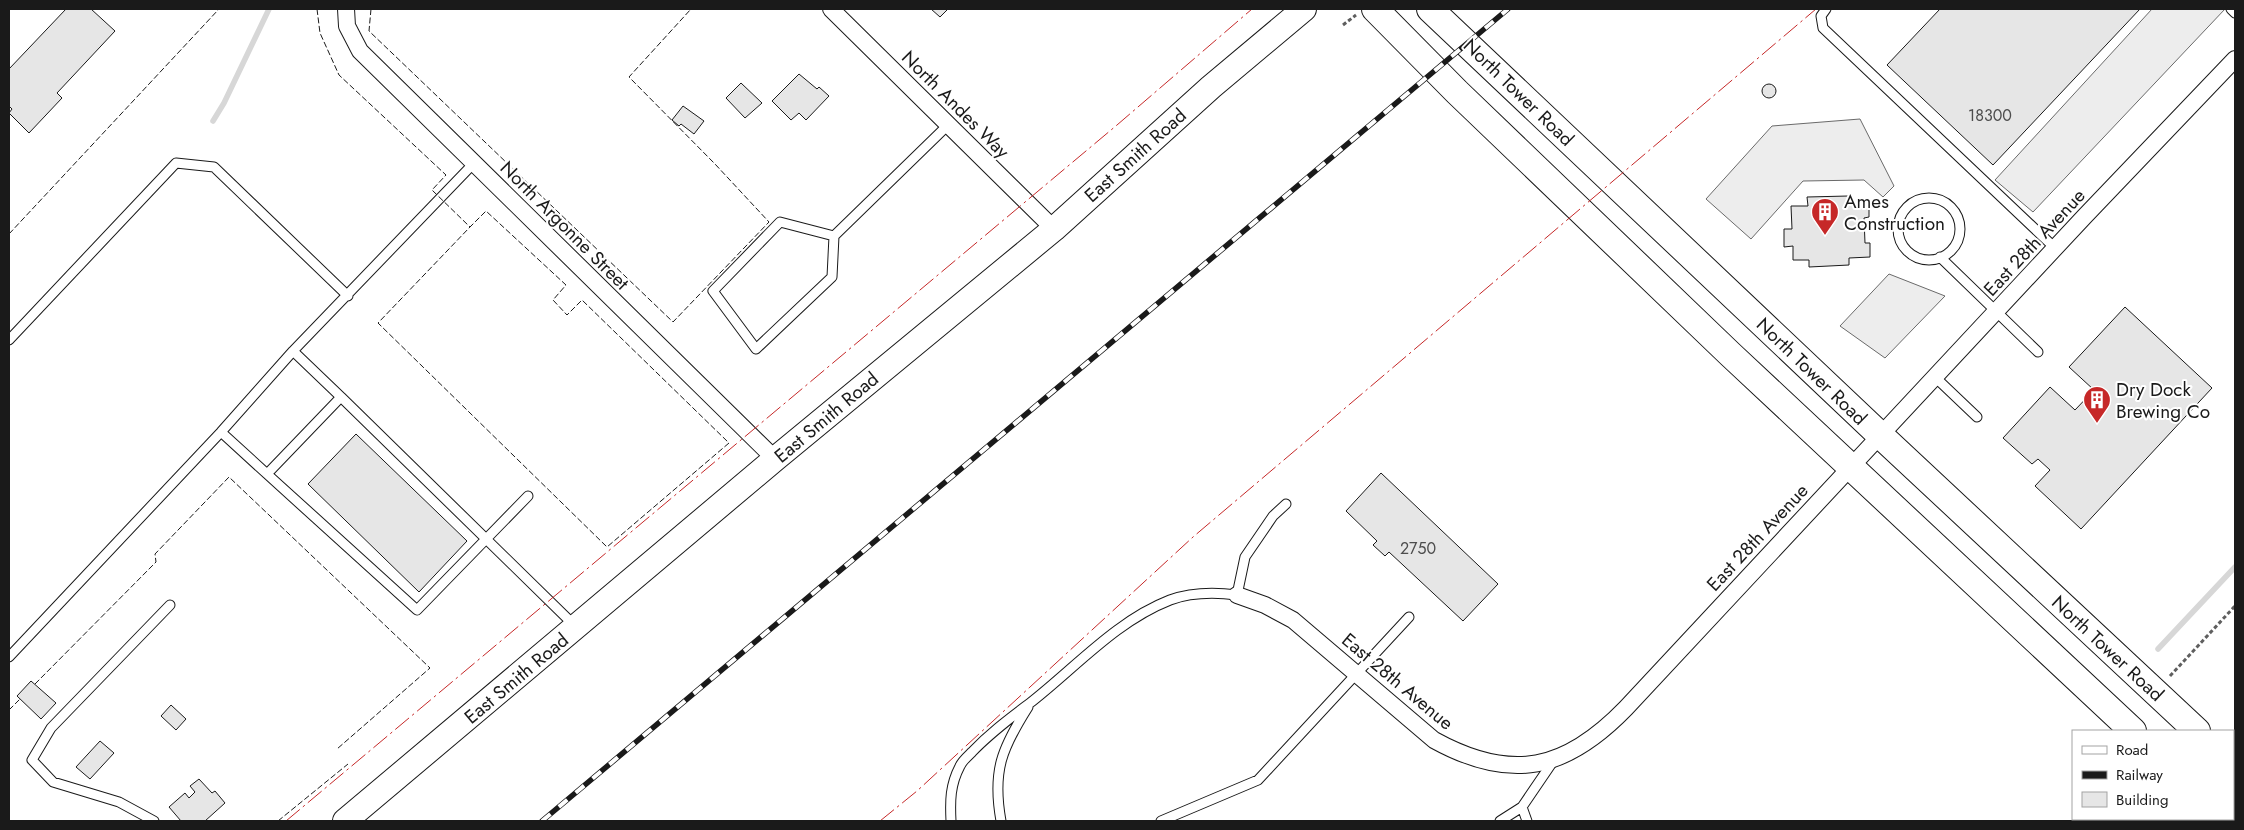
<svg xmlns="http://www.w3.org/2000/svg" width="2244" height="830" font-family="Jost,sans-serif">
	<style>
		.built { fill: #ededed; stroke: #6a6a6a }
		.lines { fill: none; stroke-linecap: round; stroke-linejoin: round }
		.stream { stroke: #d7d7d7; stroke-width: 5.5 }
		.building { fill: #e6e6e6; stroke: #1a1a1a }
		.lane-casing { stroke: #1a1a1a; stroke-width: 11 }
		.street-casing { stroke: #1a1a1a; stroke-width: 18 }
		.secondary-casing { stroke: #1a1a1a; stroke-width: 26 }
		.primary-casing { stroke: #1a1a1a; stroke-width: 28 }
		.path { stroke: #5f5f5f; stroke-width: 3; stroke-dasharray: 4 2.5; stroke-linecap: butt }
		.lane { stroke: #fff; stroke-width: 9 }
		.street { stroke: #fff; stroke-width: 16 }
		.secondary { stroke: #fff; stroke-width: 24 }
		.primary { stroke: #fff; stroke-width: 26 }
		.rail-casing { stroke: #1a1a1a; stroke-width: 5.5 }
		.rail { stroke: #fff; stroke-width: 4; stroke-dasharray: 11; stroke-linecap: butt }
		.fence { stroke: #1a1a1a; stroke-width: 1; stroke-dasharray: 6 2.5; stroke-linecap: butt }
		.power { stroke: #c62828; stroke-width: 1; stroke-dasharray: 18 4 2.5 4; stroke-linecap: butt }
		.labels { text-anchor: middle; stroke-width: 4; stroke-linejoin: round; paint-order: stroke }
		.number-label { font-size: 16px; fill: #4d4d4d }
		.street-label { font-size: 19px; fill: #1a1a1a; stroke: #fff }
		.poi-label { font-size: 19px; fill: #1a1a1a; stroke: #fff; text-anchor: start }
	</style>
	<rect width="100%" height="100%" fill="#fff"/>
	<path class="built" d="M2152 9H2225L2033 212 1995 180Z
		M1860 119 1894 186 1883 197 1864 180 1803 181 1751 239 1706 199 1772 126Z
		M1889 274 1945 296 1885 358 1840 326Z"/>
	<g class="lines">
		<path class="stream" d="M213 121 224 103 269 9
			M2158 649 2235 567
			M2099 819 2101 821"/>
	</g>
	<path class="building" d="M66 9H91L115 31 57 93 62 98 29 133 9 113 12 109 9 106V69Z
		M931 9H948L940 17Z
		M1940 9H2140L1993 165 1887 65Z
		M799 74 817 89 819 87 829 96 806 120 799 113 791 120 772 101Z
		M741 83 762 103 745 118 726 98Z
		M1762 91a7 7 0 1 1 14 0a7 7 0 1 1-14 0Z
		M683 106 704 121 694 134 681 124 679 126 672 120Z
		M1848 196V204H1869V217L1864 218 1865 243H1870V257L1849 258V265L1809 267V260H1793V246L1784 247V229H1792L1791 206H1808L1807 197Z
		M2125 307 2212 388 2081 529 2035 486 2050 470 2038 459 2032 464 2003 438 2050 387 2075 410 2094 390 2069 367Z
		M356 434 467 541 419 592 308 484Z
		M1381 473 1498 584 1463 621 1389 552 1385 556 1373 545 1377 541 1346 511Z
		M31 681 56 703 41 719 17 696Z
		M171 705 186 719 176 730 161 716Z
		M100 741 114 753 90 779 76 767Z
		M199 779 212 793 215 791 225 803 205 821H181L169 807 185 793 189 798 195 792 190 786Z"/>
	<g class="lines">
		<defs>
			<path id="lane" d="M1826 9 1821 16 1823 28 2055 248
				M2231 9 2235 13
				M1898 229a31 31 0 1 1 62 0a31 31 0 1 1-62 0Z
				M834 236 780 222 713 291 756 349 832 277 834 236 948 125
				M1940 257 2038 352
				M9 340 176 163 214 167 348 296
				M293 351 341 397
				M1935 377 1977 417
				M221 432 267 474
				M528 496 417 610 267 474 341 397C419 473 497 549 574 625
				M9 657 221 432 293 351 474 163
				M1522 807 1527 821
				M154 821 119 802 53 782 32 760 51 728 170 605
				M951 821C950 801 950 785 960 766 962 761 968 756 972 752 990 733 1009 719 1030 703 1075 668 1116 621 1170 600 1192 592 1214 592 1237 595L1245 557 1273 516 1286 504
				M1001 821C992 771 1002 748 1028 707
				M1161 821 1258 780 1409 617
				M1500 821 1522 807 1554 760"/>
			<path id="street" d="M346 9 347 26 360 51 775 459
				M831 9 1054 229
				M1237 595 1265 605 1293 620 1434 740C1512 783 1566 770 1626 708L2084 217 2235 59"/>
			<path id="secondary" d="M345 821 775 459 1054 229 1211 87 1304 9"/>
			<path id="primary" d="M1375 9 1457 92 1730 354 2133 731
				M1430 9 1880 435 2197 731
				M2233 765 2235 767
				M2226 819 2229 821"/>
		</defs>
		<use href="#lane" class="lane-casing"/>
		<use href="#street" class="street-casing"/>
		<use href="#secondary" class="secondary-casing"/>
		<use href="#primary" class="primary-casing"/>
		<path class="path" d="M1343 25 1356 15
			M2170 676 2235 606
			M2137 819 2139 821"/>
		<use href="#lane" class="lane"/>
		<use href="#street" class="street"/>
		<use href="#secondary" class="secondary"/>
		<use href="#primary" class="primary"/>
		<defs>
			<path id="rail" d="M542 821 1508 9"/>
		</defs>
		<use href="#rail" class="rail-casing"/>
		<use href="#rail" class="rail"/>
		<path class="fence" d="M317 9 320 33 339 75 446 175 432 190 470 227 486 211 566 285 553 300 567 315 582 300 729 443 607 547 378 323 470 227
			M371 9 369 31 673 322 769 222 715 164 629 77 691 9
			M9 234 219 9
			M35 684 156 562 155 554 229 477 430 668 337 749
			M9 710 20 699
			M278 821 348 764"/>
		<path class="power" d="M286 821 1117 125 1252 9
			M880 821 917 791 1193 537 1816 9"/>
	</g>
	<defs>
		<symbol id="building-pin" viewBox="-11 -11 22 30"><path d="M0 17L-7.5 6A9.5 9.5 0 1 1 7.5 6Z" fill="#c62828" stroke="#fff"/><path d="M-4-6H4V6H1V3H-1V6H-4ZM-2.5-4.3h1.7v1.8h-1.7ZM.8-4.3h1.7v1.8H.8ZM-2.5-1h1.7V.8h-1.7ZM.8-1h1.7V.8H.8Z" fill="#fff"/></symbol>
	</defs>
	<g fill-rule="evenodd">
		<use href="#building-pin" x="1809" y="196" width="32" height="43"/>
		<use href="#building-pin" x="2081" y="384" width="32" height="43"/>
	</g>
	<g class="labels">
		<g class="number-label">
			<text x="1990" y="121">18300</text>
			<text x="1418" y="554">2750</text>
		</g>
		<g class="street-label">
			<text transform="translate(1519 92) rotate(44)" y="7">North Tower Road</text>
			<text transform="translate(956 104) rotate(45)" y="7">North Andes Way</text>
			<text transform="translate(1135 155) rotate(-42)" y="7">East Smith Road</text>
			<text transform="translate(565 225) rotate(45)" y="7">North Argonne Street</text>
			<text transform="translate(2034 242) rotate(-47)" y="7">East 28th Avenue</text>
			<text transform="translate(1812 371) rotate(44)" y="7">North Tower Road</text>
			<text transform="translate(826 417) rotate(-40)" y="7">East Smith Road</text>
			<text transform="translate(1757 537) rotate(-47)" y="7">East 28th Avenue</text>
			<text transform="translate(2108 648) rotate(43)" y="7">North Tower Road</text>
			<text transform="translate(516 678) rotate(-40)" y="7">East Smith Road</text>
			<text transform="translate(1398 681) rotate(40)" y="7">East 28th Avenue</text>
		</g>
		<g class="poi-label">
			<text x="1844" y="208">Ames<tspan x="1844" dy="22">Construction</tspan></text>
			<text x="2116" y="396">Dry Dock<tspan x="2116" dy="22">Brewing Co</tspan></text>
		</g>
	</g>
	<rect width="2244" height="830" fill="none" stroke="#1a1a1a" stroke-width="20"/>
	<rect x="2072" y="730" width="162" height="90" fill="#ffffff" stroke="#a3a3a3"/>
	<rect x="2082" y="746" width="25" height="8" fill="#ffffff" stroke="#a3a3a3"/>
	<text x="2116" y="755" font-size="15" fill="#1a1a1a">Road</text>
	<rect x="2082" y="771" width="25" height="8" fill="#1a1a1a" stroke="#a3a3a3"/>
	<text x="2116" y="780" font-size="15" fill="#1a1a1a">Railway</text>
	<rect x="2082" y="792" width="25" height="15" fill="#e6e6e6" stroke="#a3a3a3"/>
	<text x="2116" y="805" font-size="15" fill="#1a1a1a">Building</text>
</svg>
